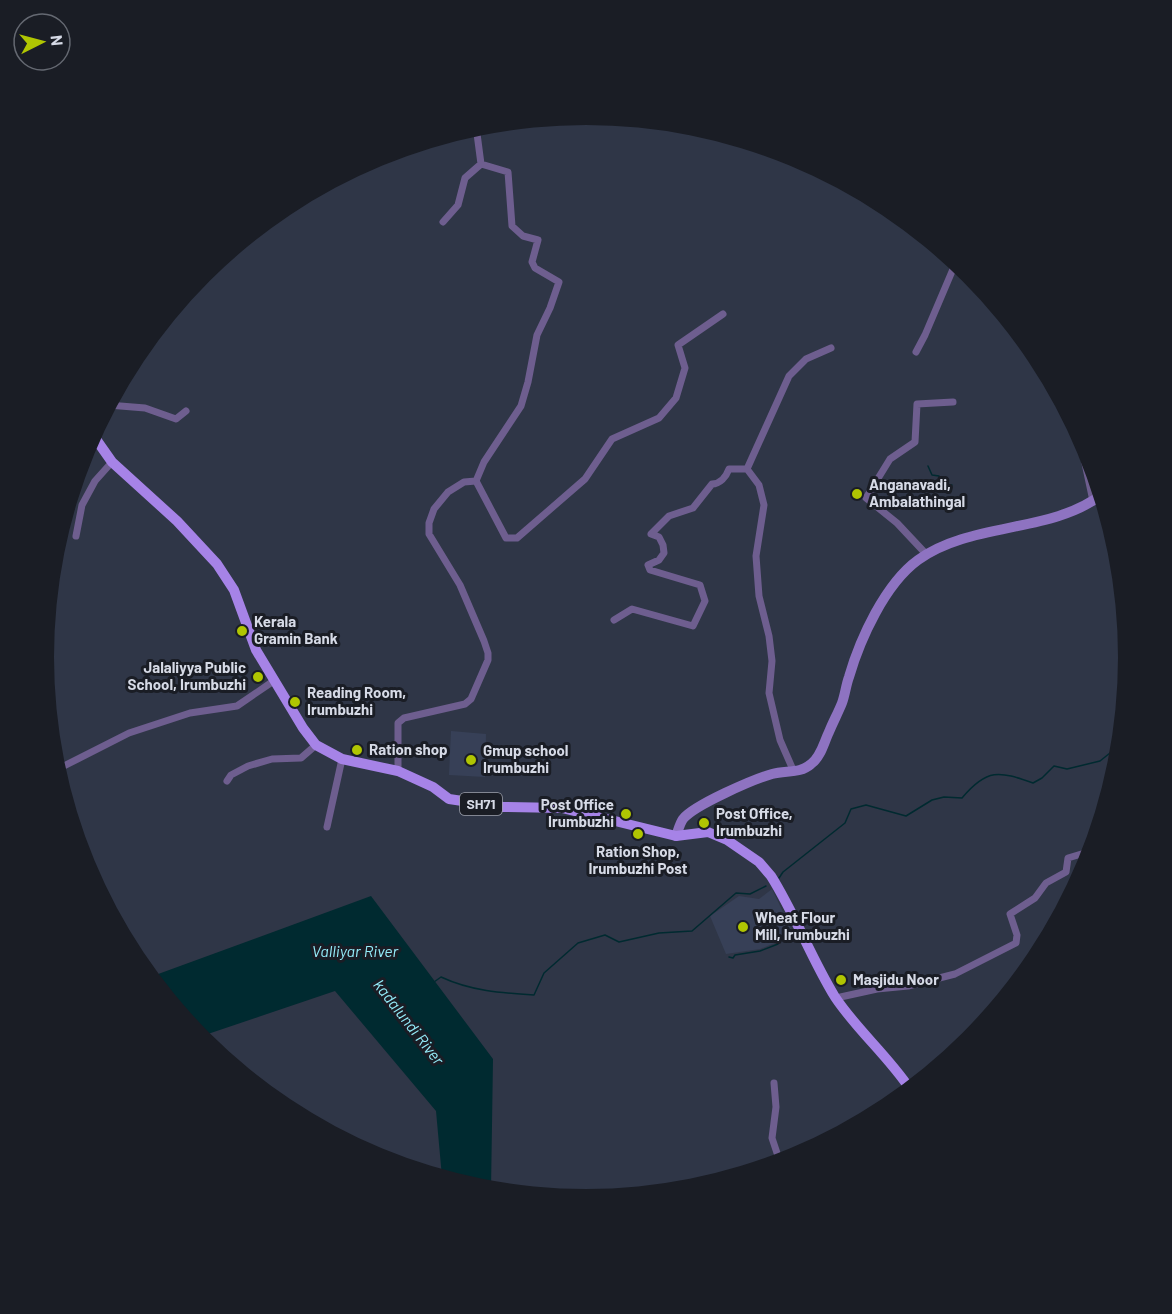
<svg xmlns="http://www.w3.org/2000/svg" width="1172" height="1314" font-family="Barlow,sans-serif">
	<style>
		.built { fill: #374057 }
		.water { fill: #002a30 }
		.lines { fill: none; stroke-linecap: round; stroke-linejoin: round }
		.stream { stroke: #002a30; stroke-width: 1.5 }
		.minor { stroke: #6e5e8f; stroke-width: 7 }
		.secondary { stroke: #8e73c1; stroke-width: 10 }
		.primary { stroke: #a683e7; stroke-width: 10 }
		.poi-dot { fill: #b0c502; stroke: #1a1d25; stroke-width: 2 }
		.labels { text-anchor: middle; stroke-width: 6; stroke-linejoin: round; paint-order: stroke }
		.shield { fill: #1a1d25; stroke: #9ea1ac; stroke-width: 1.5 }
		.shield-label { font-size: 14px; font-weight: bold; fill: #d6dae6 }
		.poi-label { font-size: 15px; font-weight: bold; fill: #d6dae6; stroke: #1a1d25; text-anchor: start }
		.water-label { font-size: 16px; font-style: italic; fill: #94ecf9; stroke: #1a1d25 }
	</style>
	<rect width="100%" height="100%" fill="#2f3647"/>
	<path class="built" d="M451 731 486 734 485 777 449 775Z
		M772 889 794 935 760 949 726 954 710 916 739 896 759 899Z"/>
	<path class="water" d="M371 896 493 1059 491 1190 480 1189 442 1177 436 1111 335 991 199 1037 150 977Z"/>
	<g class="lines">
		<path class="stream" d="M928 466 932 475 939 476 940 481H943L946 486 952 485
			M779 878 783 872 845 823 851 809 866 805 906 816 932 800 944 797 962 798C987 768 999 771 1033 783L1042 778 1054 766 1067 769 1100 761 1120 745
			M729 957 733 958 735 955 760 951 778 944
			M434 982 441 977C471 991 501 993 534 995L544 973 578 943 605 935 619 942 659 933 692 931 736 893 750 894 766 886"/>
		<path class="minor" d="M476 126 481 164 508 172 512 226 523 236 538 240 532 262 535 268 559 282 550 308 537 335 528 382 521 406 484 462 476 481
			M443 222 458 205 465 178 481 164
			M916 352 925 335 956 262
			M108 405 145 408 176 419 186 411
			M1079 435 1093 501
			M747 469 789 376 806 359 831 348
			M76 536 82 505 95 481 112 462
			M927 555 897 523 866 498 890 459 915 442 917 404 953 402
			M614 620 632 609 693 626 705 601 700 585 650 570 648 565 659 560 664 553 663 545 659 537 651 534 669 516 693 508 712 484C720 484 726 477 729 469H747L759 485 764 505 756 556 759 596 769 636 772 661 769 693 780 740 794 772
			M56 770 129 733 190 713 237 706 275 680
			M398 771V723L404 718 465 704 471 699 488 660V653L484 641 460 585 429 534V523L434 509 448 492 464 482 476 481 506 538H517L585 479 612 439 659 418 676 398 685 368 678 345 723 314
			M227 781 231 775 248 766 272 759 301 758 316 745
			M327 827 342 759
			M836 998 877 989 908 986 955 974 1016 943 1017 935 1010 914 1035 898 1046 883 1066 872 1068 858 1088 852 1090 854
			M774 1083 776 1107 772 1138 780 1162
			M290 1111 295 1107"/>
		<path class="secondary" d="M676 836C678 831 680 823 683 819 694 805 754 779 772 774 786 770 800 774 811 764 821 757 824 742 829 732 833 722 838 713 842 703 845 695 846 685 849 677 860 639 885 584 918 560 970 522 1052 533 1101 495"/>
		<path class="primary" d="M93 435 112 462 177 521 217 564 234 590 256 650 303 728 316 745 342 759 398 771 433 787 449 799 503 807 562 808 676 836 708 832 727 840 759 862 771 876C795 914 811 958 835 997 857 1030 888 1056 910 1089"/>
	</g>
	<g class="poi-dot">
		<circle cx="857" cy="494" r="6"/>
		<circle cx="242" cy="631" r="6"/>
		<circle cx="258" cy="677" r="6"/>
		<circle cx="295" cy="702" r="6"/>
		<circle cx="357" cy="750" r="6"/>
		<circle cx="471" cy="760" r="6"/>
		<circle cx="626" cy="814" r="6"/>
		<circle cx="704" cy="823" r="6"/>
		<circle cx="638" cy="834" r="6"/>
		<circle cx="743" cy="927" r="6"/>
		<circle cx="841" cy="980" r="6"/>
	</g>
	<g class="labels">
		<rect class="shield" x="460" y="793" width="42" height="22" rx="4.5"/>
		<g class="shield-label">
			<text x="481" y="809">SH71</text>
		</g>
		<g class="poi-label">
			<text x="869" y="490">Anganavadi,<tspan x="869" dy="17">Ambalathingal</tspan></text>
			<text x="254" y="627">Kerala<tspan x="254" dy="17">Gramin Bank</tspan></text>
			<text x="246" y="673" text-anchor="end">Jalaliyya Public<tspan x="246" dy="17">School, Irumbuzhi</tspan></text>
			<text x="307" y="698">Reading Room,<tspan x="307" dy="17">Irumbuzhi</tspan></text>
			<text x="369" y="755">Ration shop</text>
			<text x="483" y="756">Gmup school<tspan x="483" dy="17">Irumbuzhi</tspan></text>
			<text x="614" y="810" text-anchor="end">Post Office<tspan x="614" dy="17">Irumbuzhi</tspan></text>
			<text x="716" y="819">Post Office,<tspan x="716" dy="17">Irumbuzhi</tspan></text>
			<text x="638" y="857" text-anchor="middle">Ration Shop,<tspan x="638" dy="17">Irumbuzhi Post</tspan></text>
			<text x="755" y="923">Wheat Flour<tspan x="755" dy="17">Mill, Irumbuzhi</tspan></text>
			<text x="853" y="985">Masjidu Noor</text>
		</g>
		<g class="water-label">
			<text x="355" y="957">Valliyar River</text>
			<text transform="translate(409 1022) rotate(52)" y="6">kadalundi River</text>
		</g>
	</g>
	<path d="M0 0H1172V1314H0ZM54 657a532 532 0 1 1 1064 0a532 532 0 1 1-1064 0Z" fill="#1a1d25" fill-rule="evenodd"/>
	<g transform="translate(42 42) rotate(84)"><circle r="28" fill="#1a1d25" stroke="#656972" stroke-width="1.5"/>
	<path d="M0-4.5L10 22L0 15L-10 22Z" fill="#b0c502"/>
	<text y="-9" font-size="16" font-weight="bold" text-anchor="middle" fill="#d6dae6">N</text>
	</g>
</svg>
